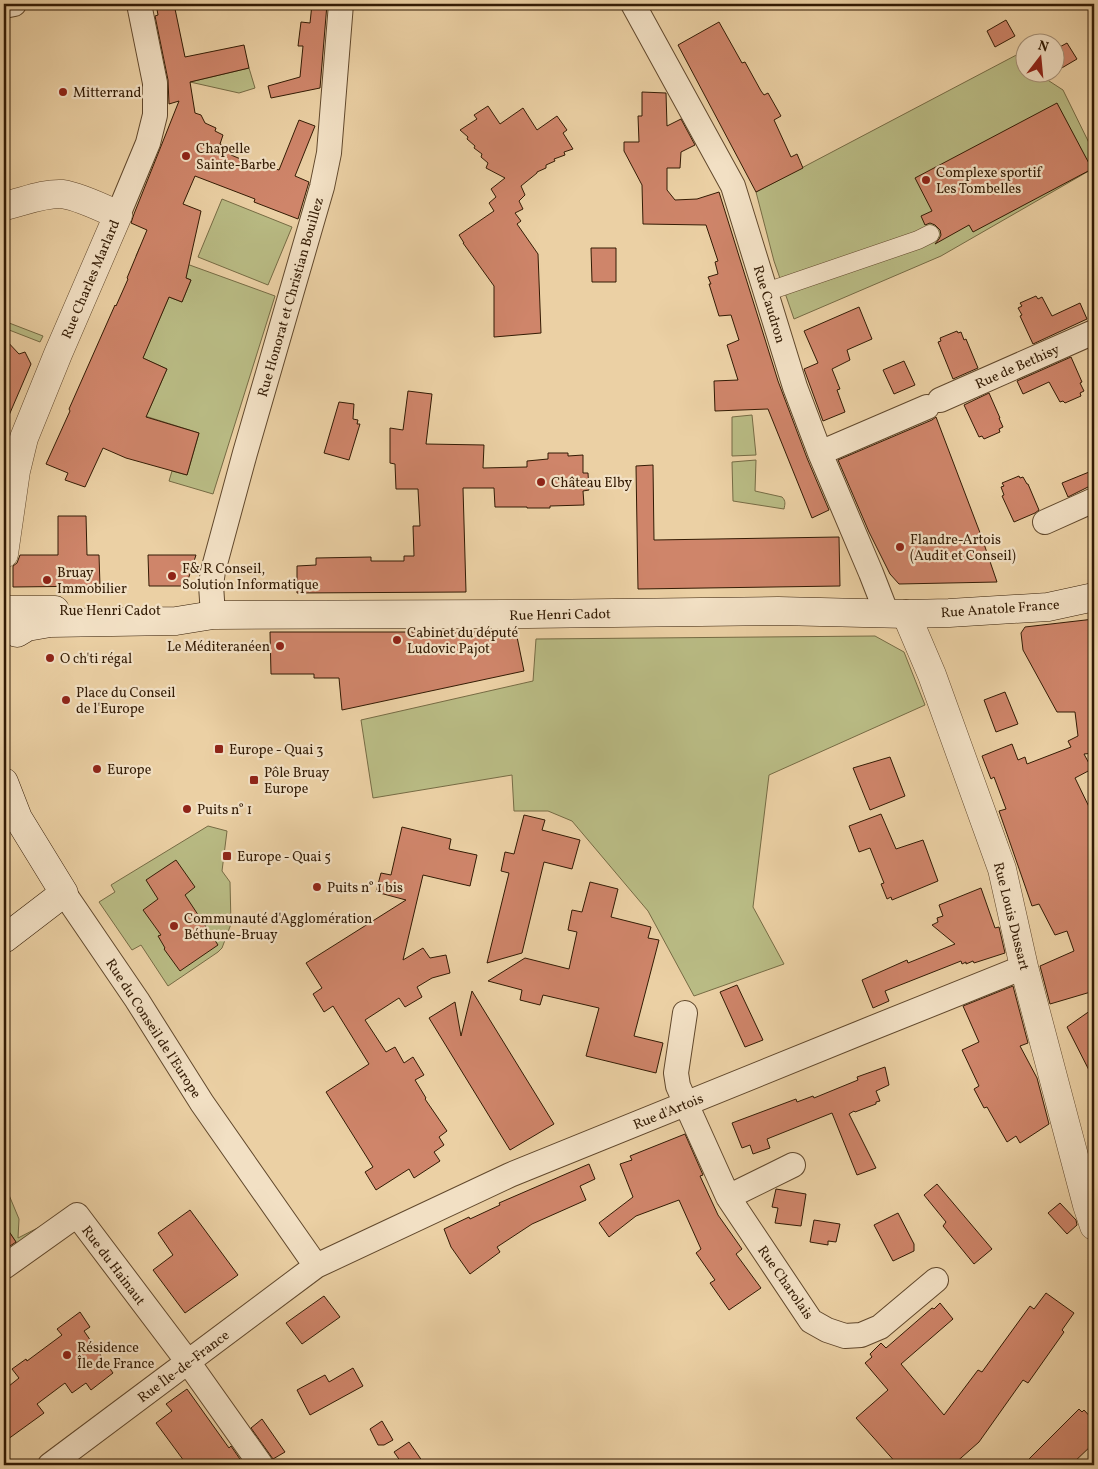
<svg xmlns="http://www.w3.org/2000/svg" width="1098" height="1469" font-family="Vollkorn,serif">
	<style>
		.green { fill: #b9bb84; stroke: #766b44 }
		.building { fill: #cf856a; stroke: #331b04 }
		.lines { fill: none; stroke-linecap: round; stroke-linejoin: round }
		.pedestrian-casing { stroke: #61482c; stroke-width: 19 }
		.minor-casing { stroke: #61482c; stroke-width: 26 }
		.tertiary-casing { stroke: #61482c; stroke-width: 29 }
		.secondary-casing { stroke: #331b04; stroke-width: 29 }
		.pedestrian { stroke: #f2e0c4; stroke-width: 18 }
		.minor { stroke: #f2e0c4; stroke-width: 24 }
		.tertiary { stroke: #f2e0c4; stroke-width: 28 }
		.secondary { stroke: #f2e0c4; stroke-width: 28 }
		.poi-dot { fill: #8f2418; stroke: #f2e0c4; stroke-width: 2 }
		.labels { text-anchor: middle; stroke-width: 4.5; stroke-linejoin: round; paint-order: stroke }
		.poi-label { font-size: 14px; fill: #331b04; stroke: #f2e0c4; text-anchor: start }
		.street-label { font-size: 14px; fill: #331b04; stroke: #f2e0c4 }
	</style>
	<rect width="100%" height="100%" fill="#ebd0a4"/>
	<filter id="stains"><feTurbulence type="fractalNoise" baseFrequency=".004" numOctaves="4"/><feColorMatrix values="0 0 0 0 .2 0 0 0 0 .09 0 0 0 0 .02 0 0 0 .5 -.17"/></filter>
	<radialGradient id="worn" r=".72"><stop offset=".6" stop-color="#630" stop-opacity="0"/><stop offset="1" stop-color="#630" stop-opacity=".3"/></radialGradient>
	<path class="green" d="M1024 51 1025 53 1026 72 1040 73 1043 77 1063 90 1094 153V168L941 256 794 319 774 261 756 192Z
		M249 68 255 88 239 93 190 82Z
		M222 199 292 227 268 285 198 257Z
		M140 247 275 296 213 494 169 481 172 471 187 475 199 433 145 416 149 410 167 369 134 354 149 343 169 297 182 302 191 280 136 256Z
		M4 321 43 336 40 342 4 328Z
		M752 415 756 455 732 456V417Z
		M756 460 755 491 782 497C786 501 785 504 784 509L733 501 732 462Z
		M875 636 904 652 925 705 769 775 753 907 784 964 694 996 648 911 572 821 548 811H514L512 775 373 798 361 720 533 681 536 639Z
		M208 826 227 831 222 871 230 882 231 924 222 948 218 952 168 986 141 945 132 950 99 902 115 892 111 885Z
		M4 1183 19 1219 18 1238 67 1213 20 1248 4 1224Z"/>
	<path class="building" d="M156 4H174L185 57 244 45 249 68 190 82 195 113 201 115 205 123 216 128 215 131 223 135 220 144 233 150 231 155 267 170 268 166 279 170 299 120 315 126 295 176 309 182 298 219 254 202 255 199 195 176 183 204 201 211 186 278 191 280 182 302 169 297 143 358 167 369 146 417 199 433 187 475 126 458 103 448 85 487 65 480 68 473 46 464 70 411 69 409 115 305 116 306 128 279 127 278 147 230 131 223 134 214 179 101 169 104 168 80 155 16 158 15Z
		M312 4H327L320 88 271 98 268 86 300 77 303 46H298L301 22 310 23Z
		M1006 20 1015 36 995 47 987 31Z
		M719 22 742 63 745 62 761 91 764 95 768 93 781 116 774 120 791 157 797 154 803 168 756 192 678 45Z
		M1067 43 1077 59 1060 69 1056 60V49Z
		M642 92 666 93 667 126 681 119 695 145 681 152 680 168H667V190L675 200 697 199 719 192 778 381 807 458 829 510 812 518 768 409 715 411 714 381 738 380 727 345 739 340 731 315 719 316 709 284H711L708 277 718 274 715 262 718 261 706 225 643 224 642 185 624 151V142H639L638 116H642Z
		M1057 103 1092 169 973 232 969 225 935 244 939 239 941 235 940 230 935 225 930 223 925 225 921 216 932 211 915 178Z
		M488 106 500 124 523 108 537 130 557 116 567 130 563 133 573 149 564 152 565 155 554 159 555 161 546 165V168L537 172V173L521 186 525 195 519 201 523 209 515 213 521 221 517 224 538 254 541 333 494 337V286L463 243H464L459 235 494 211 489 203 496 197 491 189 505 178 486 168 488 163 481 157 482 154 474 148 475 146 467 139 468 137 460 130 477 119 474 115Z
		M591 248H616V282H592Z
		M1036 296 1038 299 1042 297 1052 316 1080 303 1087 319 1033 344 1020 316 1022 315 1018 308 1022 306 1020 303Z
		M859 307 872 339 847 350 850 360 832 369 840 389 837 390 845 412 823 421 804 369 818 363 804 331Z
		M957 331 958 333 961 332 964 340 966 339 978 368 953 379 938 342 941 341 940 338Z
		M4 338 19 354 25 352 31 364 4 427Z
		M1071 357 1082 382 1080 383 1084 391 1080 393 1081 396 1065 403 1063 401 1060 402 1049 382 1023 394 1017 381Z
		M904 361 915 385 894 394 883 370Z
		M408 391 432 394 426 444 484 445 483 468 527 467V461L548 459V453H568V456L583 455V473H588L589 490 583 491 584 505 550 506V508H527V507H495L494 488H463L466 592 297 593V566L316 565V558L371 557V561H404V556H414L413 526H420L418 489H396L395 464 390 463V428L403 430Z
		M989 393 1000 418H999L1003 427 999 429 1000 432 984 439 982 436 979 437 964 405Z
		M339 402 354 404 353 419 358 420 357 424H360L349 460 324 453Z
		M936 417 982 538 997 582 899 584 890 574 869 532 838 460 932 420Z
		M653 465 654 540 839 537 840 586 638 589 636 466Z
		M1094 470V486L1088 487 1068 497 1062 483Z
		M1019 476 1020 478 1023 477 1027 484H1028L1039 510 1035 513 1014 522 1002 496 1004 495 1001 487 1004 486 1002 483Z
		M58 516H86L87 555H99L100 586 13 587V566L17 563 20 555H58Z
		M148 555H196L186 586H149Z
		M1094 619V753L1084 754 1092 769 1075 778 1094 817V991L1050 1004 1040 966 1074 951 1067 931 1055 935 1039 904 1032 906 999 811 1006 809 994 777 991 779 982 756 1012 744 1018 760 1025 757 1027 764 1071 747 1068 741 1078 736 1075 712H1057L1023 650 1021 633 1025 627Z
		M270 632H516L524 671 342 710 339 678H314V674H271Z
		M1005 692 1018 724 996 732 984 700Z
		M890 757 905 796 870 810 853 768Z
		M881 814 896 849 923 840 938 881 892 900 891 897 887 899 881 884 884 883 870 848 859 852 849 826Z
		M524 815 545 820 542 830 580 840 572 869 544 862 522 953 487 963 509 873 501 871 505 852 514 854Z
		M402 827 451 839 449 849 477 855 470 886 423 875 403 960 423 948 430 958 446 955 450 973 432 978 417 987 422 997 405 1007 399 998 365 1020 386 1052 395 1047 404 1063 413 1057 424 1075 415 1080 426 1098 425 1099 447 1131 439 1137 444 1145 434 1152 440 1161 414 1178 409 1169 376 1190 365 1172 373 1167 326 1092 369 1064 333 1006 324 1012 313 994 322 988 306 963 406 900 376 892 381 873 391 875Z
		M176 860 195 887 185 895 218 945 180 971 164 949 165 948 158 936 161 935 143 910 158 899 146 880Z
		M590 882 618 889 611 917 651 927 648 938 659 940 634 1036 663 1043 656 1073 586 1056 599 1008 543 995 540 1005 520 1000 522 990 488 981 525 958 569 969 577 932 568 930 572 910 582 912Z
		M981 888 995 928 999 927 1005 953 974 963 973 961 966 964V962L962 964 961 961 885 991 889 1001 873 1008 862 980 907 960 908 963 955 944 932 925 938 922 937 918 943 916 939 905Z
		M737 985 763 1040 745 1047 720 992Z
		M1013 986 1028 1043 1020 1046 1037 1078 1049 1124 1020 1143 1016 1136 1007 1142 987 1107 984 1108 974 1089 979 1086 962 1050 979 1042 963 1006Z
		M472 991 554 1124 510 1150 429 1018 455 1002 461 1036Z
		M1094 1008V1080L1067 1027Z
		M885 1067 889 1085 876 1091 880 1101 876 1102V1104L855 1112 854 1111 849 1114 876 1168 857 1175 832 1113 767 1139 770 1148 753 1154 750 1145 742 1148 732 1123 796 1099 797 1102 813 1096 814 1098 858 1080 857 1077Z
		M685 1134 703 1175 700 1176 718 1215 742 1249 736 1254 761 1288 729 1310 710 1283 715 1280 696 1253 701 1249 679 1200 636 1216 609 1237 599 1223 633 1197 620 1164 632 1160 630 1156Z
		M589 1164 595 1179 580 1186 586 1200 532 1224 497 1247 500 1252 470 1274 451 1247 444 1229 469 1217 470 1219 500 1205 499 1203Z
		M937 1184 992 1249 974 1264 943 1226 946 1222 924 1195Z
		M776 1189 806 1194 801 1226 775 1223 778 1208 772 1207Z
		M1060 1203 1076 1220 1077 1225 1067 1234 1048 1213Z
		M190 1210 238 1275 185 1313 153 1270 173 1255 158 1233Z
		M898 1213 914 1244V1251L893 1261 874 1225Z
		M814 1220 840 1224 836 1242 828 1241V1245L810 1242Z
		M4 1224 16 1242 4 1250Z
		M1046 1293 1074 1313 1062 1330 1064 1332 1028 1383 1023 1380 979 1442 953 1465H898L856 1418 888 1390 865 1363 872 1357 870 1354 881 1343 886 1348 932 1308 934 1309 940 1303 953 1319 901 1364 944 1415 978 1370 982 1372 1030 1306 1034 1309Z
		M324 1296 340 1317 302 1344 286 1323Z
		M80 1312 90 1327 84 1331 113 1373 91 1390 86 1383 72 1393 65 1383 37 1404 44 1413 4 1442V1390L19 1378 12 1369 26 1359 27 1361 62 1335 57 1329Z
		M353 1368 363 1386 310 1415 297 1390 325 1375 329 1382Z
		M187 1389 229 1448 231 1446 244 1465H187L156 1423 172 1411 166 1404Z
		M1079 1409 1082 1412 1084 1410 1094 1421V1443L1071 1465H1023Z
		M262 1419 285 1452 273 1459 251 1428Z
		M382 1421 393 1440 384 1445H378L370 1429Z
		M409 1442 425 1465H403L394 1452Z"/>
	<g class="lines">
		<defs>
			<path id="pedestrian" d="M766 292 918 240 930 234"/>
			<path id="minor" d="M633 4 733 186 795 387 820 453 871 573 887 614
				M4 6 14 4
				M118 215 148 143 155 115V83L139 4
				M940 400 1094 332
				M820 453 927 407
				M1045 522 1094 500
				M213 615 211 585 213 571 245 453 322 187 329 153 341 4
				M64 893 137 1000 202 1103 316 1266
				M685 1013 676 1073 678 1086 728 1197 793 1165
				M728 1197 811 1321 827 1330 845 1336 861 1335 880 1327 936 1280
				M4 1267 77 1215 188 1362 261 1465
				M50 1465 316 1266 510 1175 860 1033 1024 967"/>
			<path id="tertiary" d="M4 206C23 202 43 193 62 194 78 196 103 208 118 215L58 354 24 438 16 471 4 554
				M906 614 932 675 1002 869 1024 967 1087 1205 1094 1226"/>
			<path id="secondary" d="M6 610H55
				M17 633 27 627 50 623 176 621 213 615 528 614 778 611 906 614 949 613 1048 607 1094 597
				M4 782 18 818 64 893 4 939"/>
		</defs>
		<use href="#pedestrian" class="pedestrian-casing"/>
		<use href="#minor" class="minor-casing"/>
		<use href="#tertiary" class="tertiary-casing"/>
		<use href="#secondary" class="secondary-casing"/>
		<use href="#pedestrian" class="pedestrian"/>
		<use href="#minor" class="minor"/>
		<use href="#tertiary" class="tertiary"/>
		<use href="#secondary" class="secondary"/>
	</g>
	<g class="poi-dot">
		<circle cx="63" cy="92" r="5"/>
		<circle cx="186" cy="156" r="5"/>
		<circle cx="926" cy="180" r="5"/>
		<circle cx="541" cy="482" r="5"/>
		<circle cx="900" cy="547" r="5"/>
		<circle cx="172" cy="576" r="5"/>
		<circle cx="47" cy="580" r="5"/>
		<circle cx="397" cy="640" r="5"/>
		<circle cx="280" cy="646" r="5"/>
		<circle cx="50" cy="658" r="5"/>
		<circle cx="66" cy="700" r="5"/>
		<rect x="214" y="744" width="10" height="10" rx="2.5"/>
		<circle cx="97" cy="769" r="5"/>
		<rect x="249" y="775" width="10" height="10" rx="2.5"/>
		<circle cx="187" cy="809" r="5"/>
		<rect x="222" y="851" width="10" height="10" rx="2.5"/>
		<circle cx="317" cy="887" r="5"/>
		<circle cx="174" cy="926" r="5"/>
		<circle cx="67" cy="1355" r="5"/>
	</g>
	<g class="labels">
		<g class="poi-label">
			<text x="73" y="97">Mitterrand</text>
			<text x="196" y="153">Chapelle<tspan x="196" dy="16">Sainte-Barbe</tspan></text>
			<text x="936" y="177">Complexe sportif<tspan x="936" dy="16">Les Tombelles</tspan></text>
			<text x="551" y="487">Château Elby</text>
			<text x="910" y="544">Flandre-Artois<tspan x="910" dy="16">(Audit et Conseil)</tspan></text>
			<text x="182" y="573">F&amp; R Conseil,<tspan x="182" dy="16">Solution Informatique</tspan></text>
			<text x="57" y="577">Bruay<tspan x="57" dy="16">Immobilier</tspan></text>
			<text x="407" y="637">Cabinet du député<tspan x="407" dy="16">Ludovic Pajot</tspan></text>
			<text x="270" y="651" text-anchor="end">Le Méditeranéen</text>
			<text x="60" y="663">O ch'ti régal</text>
			<text x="76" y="697">Place du Conseil<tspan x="76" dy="16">de l'Europe</tspan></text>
			<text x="229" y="754">Europe - Quai 3</text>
			<text x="107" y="774">Europe</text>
			<text x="264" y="777">Pôle Bruay<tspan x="264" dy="16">Europe</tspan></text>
			<text x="197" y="814">Puits n° 1</text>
			<text x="237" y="861">Europe - Quai 5</text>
			<text x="327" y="892">Puits n° 1 bis</text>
			<text x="184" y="923">Communauté d'Agglomération<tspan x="184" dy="16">Béthune-Bruay</tspan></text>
			<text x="77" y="1352">Résidence<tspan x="77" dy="16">Île de France</tspan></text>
		</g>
		<g class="street-label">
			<text transform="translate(90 279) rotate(-67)" y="5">Rue Charles Marlard</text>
			<text transform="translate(290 297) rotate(-74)" y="5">Rue Honorat et Christian Bouillez</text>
			<text transform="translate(770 304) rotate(73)" y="5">Rue Caudron</text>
			<text transform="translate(1017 366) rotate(-24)" y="5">Rue de Bethisy</text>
			<text transform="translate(1000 608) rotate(-4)" y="5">Rue Anatole France</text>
			<text x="110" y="615">Rue Henri Cadot</text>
			<text transform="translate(560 614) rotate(-1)" y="5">Rue Henri Cadot</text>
			<text transform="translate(1012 916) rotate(76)" y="5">Rue Louis Dussart</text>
			<text transform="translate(154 1028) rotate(57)" y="5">Rue du Conseil de l'Europe</text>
			<text transform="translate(668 1111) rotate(-22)" y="5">Rue d'Artois</text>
			<text transform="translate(114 1265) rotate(53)" y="5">Rue du Hainaut</text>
			<text transform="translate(786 1282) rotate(55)" y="5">Rue Charolais</text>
			<text transform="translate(183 1366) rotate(-37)" y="5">Rue Île-de-France</text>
		</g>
	</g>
	<rect width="1098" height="1469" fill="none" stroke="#ebd0a4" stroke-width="20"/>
	<rect x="5" y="5" width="1088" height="1459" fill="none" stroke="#331b04" stroke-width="2.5"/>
	<rect x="10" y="10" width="1078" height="1449" fill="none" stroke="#331b04"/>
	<g transform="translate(1040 58) rotate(16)"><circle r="24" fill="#f2e0c4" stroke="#a69177"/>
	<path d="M0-4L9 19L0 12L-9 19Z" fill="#8f2418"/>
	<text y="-8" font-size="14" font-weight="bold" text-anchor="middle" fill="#331b04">N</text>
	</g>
	<rect width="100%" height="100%" filter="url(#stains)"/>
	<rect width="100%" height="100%" fill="url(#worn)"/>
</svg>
